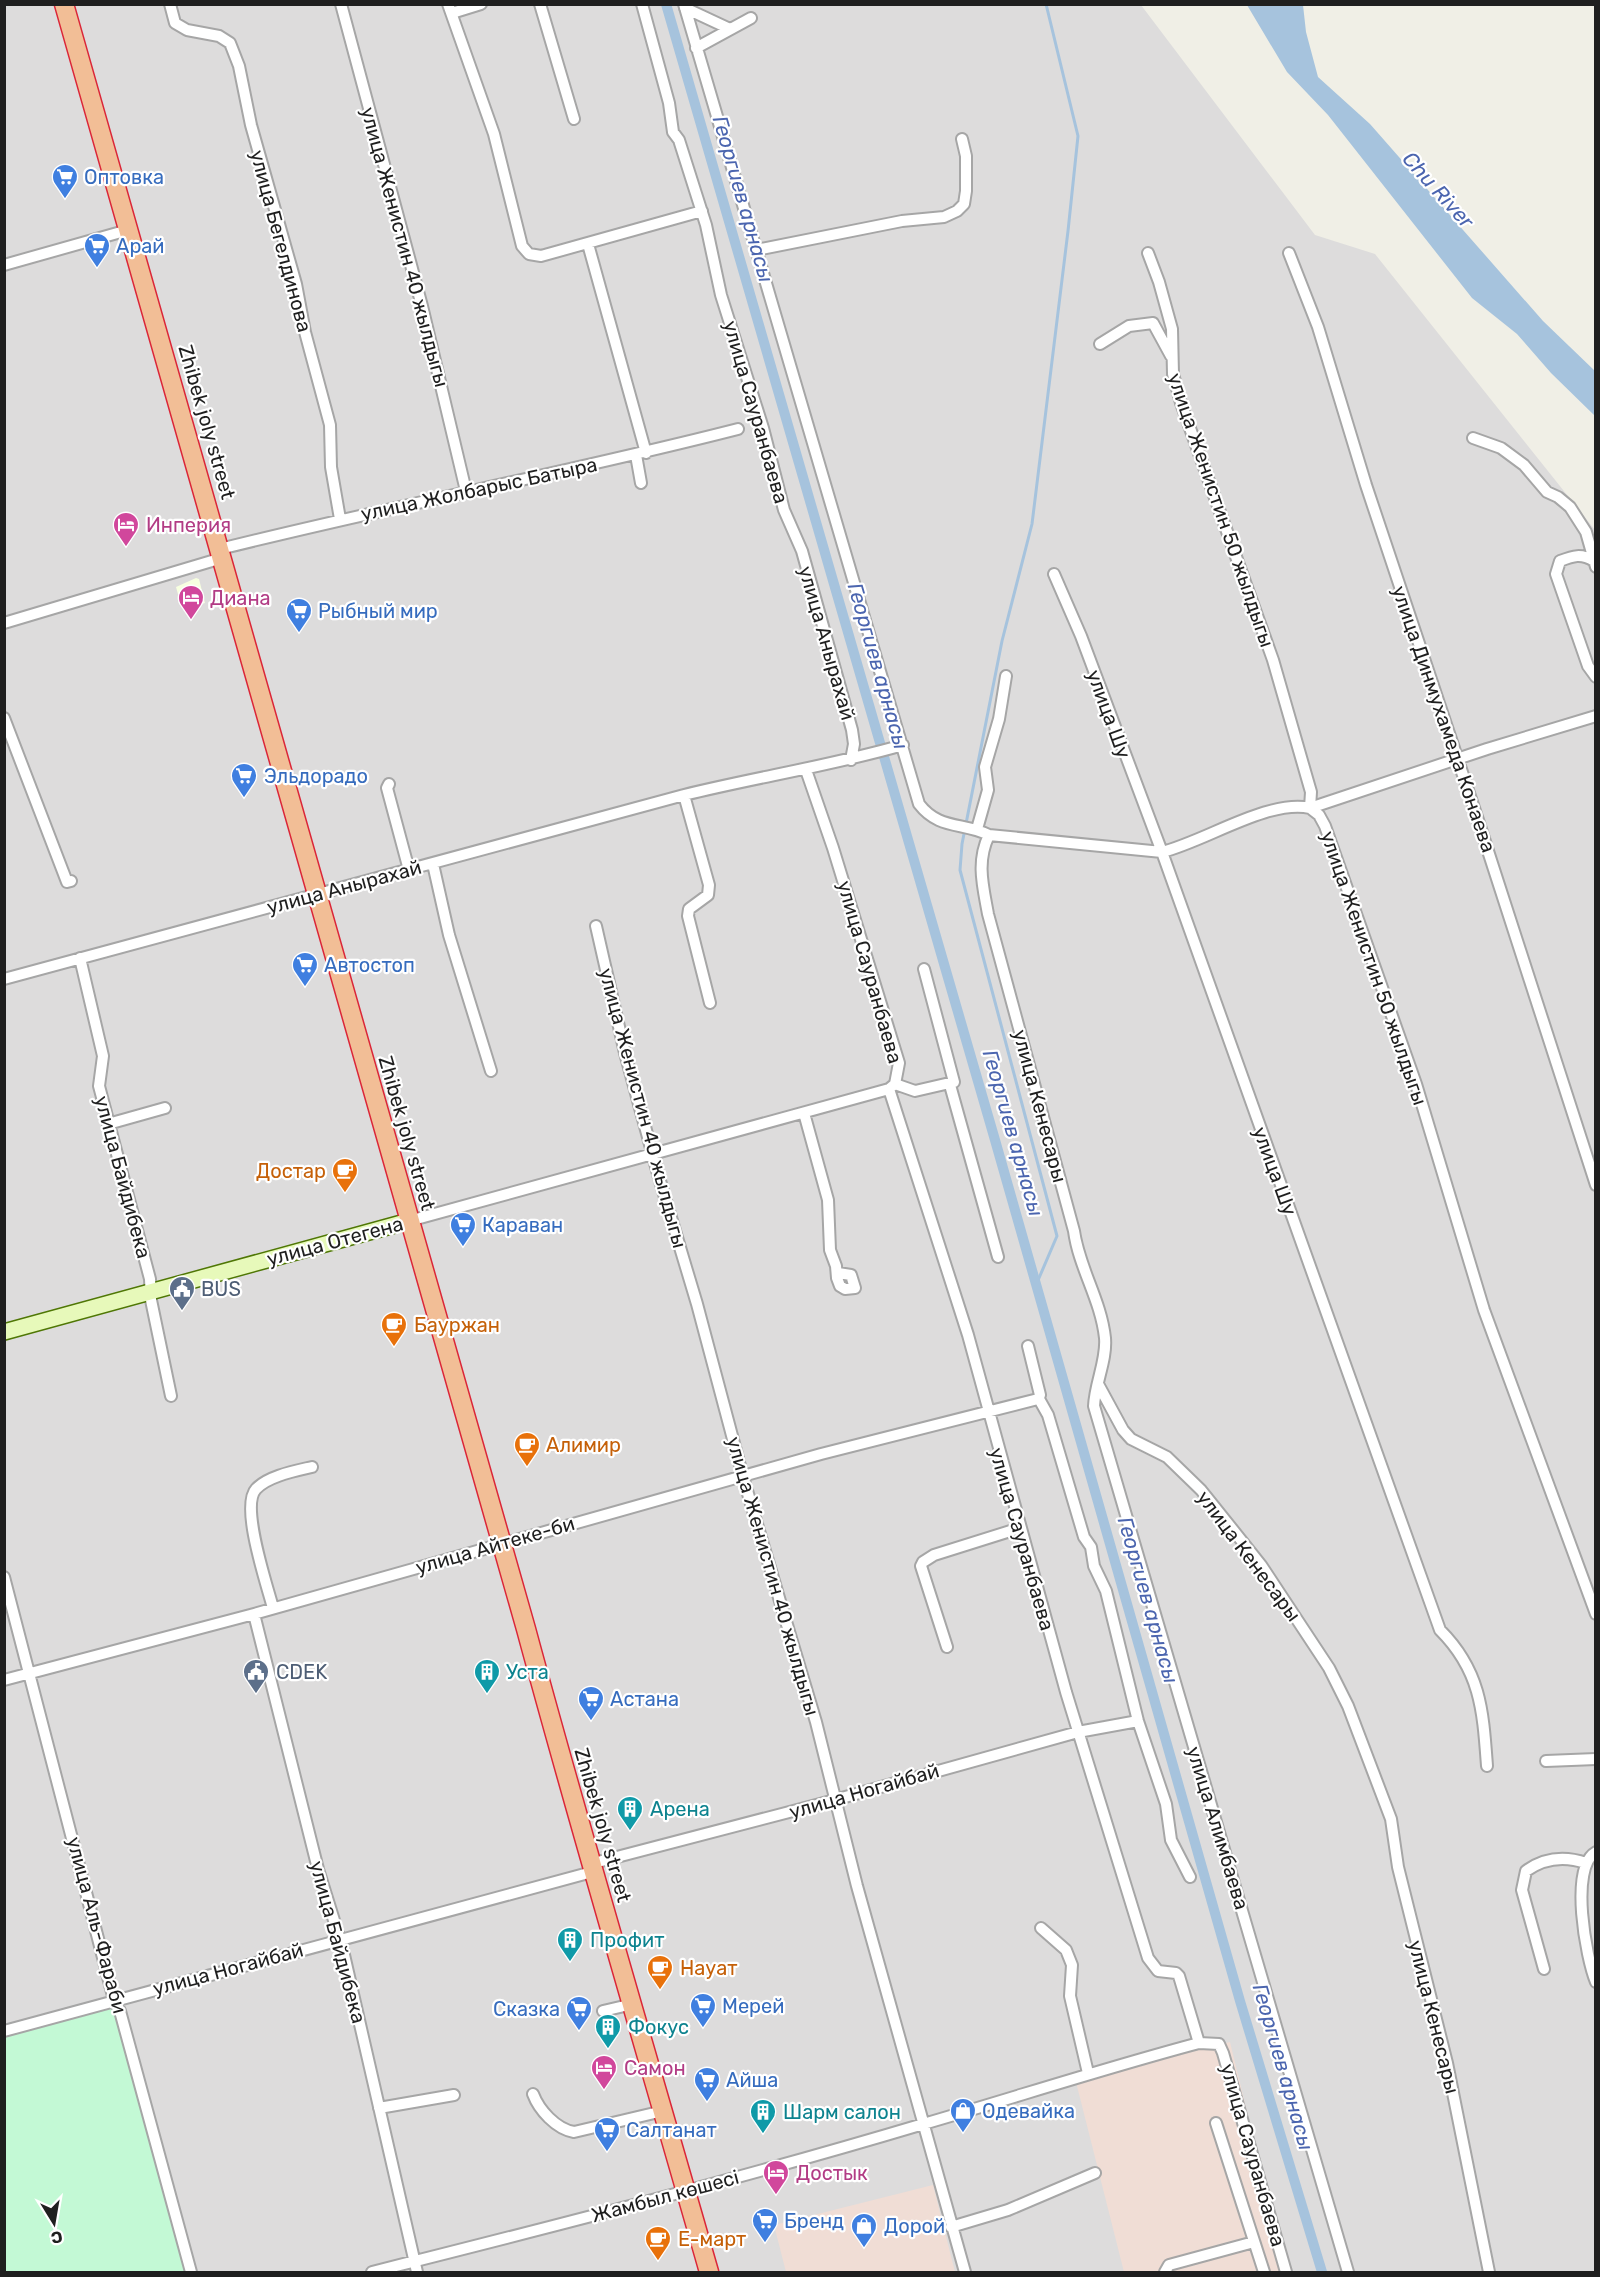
<svg xmlns="http://www.w3.org/2000/svg" width="1600" height="2277" font-family="Rubik,sans-serif">
	<style>
		.residential { fill: #dddcdc }
		.commercial { fill: #f0ddd5 }
		.education { fill: #f7ffe0 }
		.park { fill: #c3f9d5 }
		.water { fill: #a6c3dd }
		.lines { fill: none; stroke-linecap: round; stroke-linejoin: round }
		.stream { stroke: #a6c3dd; stroke-width: 3 }
		.canal { stroke: #a6c3dd; stroke-width: 10 }
		.minor-casing { stroke: #a6a6a6; stroke-width: 14 }
		.secondary-casing { stroke: #4f7705; stroke-width: 18 }
		.trunk-casing { stroke: #db2638; stroke-width: 21 }
		.minor { stroke: #fff; stroke-width: 10 }
		.secondary { stroke: #e7f9ba; stroke-width: 15 }
		.trunk { stroke: #f2be96; stroke-width: 18 }
		.labels { text-anchor: middle; stroke-width: 4.5; stroke-linejoin: round; paint-order: stroke }
		.shop-label { font-size: 20px; fill: #366cbe; stroke: #fff; text-anchor: start }
		.street-label { font-size: 20px; fill: #1f1f1f; stroke: #fff }
		.hotel-label { font-size: 20px; fill: #b23c85; stroke: #fff; text-anchor: start }
		.food-label { font-size: 20px; fill: #c56008; stroke: #fff; text-anchor: start }
		.service-label { font-size: 20px; fill: #4e5e75; stroke: #fff; text-anchor: start }
		.culture-label { font-size: 20px; fill: #0d838f; stroke: #fff; text-anchor: start }
		.water-label { font-size: 21px; font-style: italic; fill: #4b65af; stroke: #fff }
	</style>
	<rect width="100%" height="100%" fill="#f0efe6"/>
	<path class="residential" d="M5 5H1141L1315 235 1375 254 1595 530V2272H5Z"/>
	<path class="commercial" d="M1230 2042 1286 2272H1124L1077 2086 1079 2078Z
		M933 2185 955 2272H786L774 2225Z"/>
	<path class="education" d="M196 578 199 579 205 603 195 606 194 601 181 605 176 587Z"/>
	<path class="park" d="M114 2005 187 2272H5V2036Z"/>
	<path class="water" d="M1247 5H1303L1306 32 1318 77 1370 124 1543 321 1595 371V416L1551 373 1517 334 1472 298 1328 115 1287 72Z"/>
	<g class="lines">
		<path class="stream" d="M1036 1285 1057 1236 960 870 962 844 1002 641 1032 524 1068 231 1078 136 1046 4"/>
		<path class="canal" d="M666 4 995 1140 1240 2001 1322 2272"/>
		<defs>
			<path id="minor" d="M170 4 175 23 187 30 219 36 230 43 239 66 251 125 296 284 305 332 330 425 331 467 340 519
				M341 4 422 306 466 491
				M448 4 494 134 522 246 529 254 541 256 702 211
				M540 4 574 119
				M642 4 669 103 673 132 679 140 706 225 721 295 763 428 784 510 802 551 852 730 854 744 851 760
				M684 4 919 804C939 830 962 822 989 835L1162 852C1206 841 1268 799 1310 808L1487 749 1596 716
				M685 8 730 29
				M452 13 481 4
				M696 48 751 18
				M588 244 646 453
				M756 250 902 221 944 217 957 211 964 204 966 191V156L962 139
				M1148 253 1159 282 1172 329 1173 374 1181 403 1273 660 1311 792 1310 808
				M1289 253 1318 327 1366 485 1479 823 1596 1185
				M4 265 128 230
				M1100 344 1129 326 1153 323 1171 356
				M1473 438 1501 448 1524 465 1547 492 1558 497 1570 507 1586 532 1596 567
				M636 455 641 483
				M220 549C392 506 566 473 738 429
				M1594 561C1581 553 1573 556 1560 561L1556 574 1588 666 1596 677
				M1054 574 1081 636 1162 852 1440 1630C1481 1671 1483 1711 1487 1766
				M4 623 222 558
				M4 718 67 882 71 881
				M389 784 387 788 409 870
				M684 795 709 885 708 895 689 909 688 916 710 1003
				M1310 808 1319 815 1325 826 1416 1084 1484 1310 1596 1614
				M977 829 988 790 985 767 999 719 1006 676
				M989 835C976 862 983 886 988 914L1074 1231C1079 1268 1101 1300 1105 1338 1107 1360 1095 1383 1094 1406L1348 2272
				M433 864 449 935 491 1071
				M596 926 625 1053 658 1174 697 1304 743 1477 816 1722 857 1886 965 2272
				M80 958 103 1056 99 1086 150 1279 151 1300 171 1396
				M4 979 684 795C757 777 830 766 903 745
				M895 1084 915 1091 954 1082 924 969
				M950 1085 998 1257
				M889 1089 968 1335 1066 1692 1148 1958 1158 1971 1176 1973 1179 1976 1199 2043
				M804 1113 828 1200 830 1250 836 1266 837 1278 840 1286 845 1289 855 1288 851 1275 838 1273
				M108 1124 165 1108
				M409 1221 889 1089 895 1084 899 1063 833 848 806 770
				M1098 1384 1123 1430 1131 1439 1167 1457 1201 1490 1261 1565 1329 1668 1348 1706 1391 1819 1398 1867 1447 2063 1489 2272
				M1039 1399 1048 1415 1084 1537 1091 1547 1094 1566 1106 1591 1138 1721 1166 1804 1171 1840 1190 1877
				M4 1577 114 2000 120 2011 191 2272
				M273 1608C267 1585 240 1506 256 1489 268 1476 295 1471 312 1467
				M254 1614 318 1869 342 1946 417 2272
				M947 1647 921 1566 923 1562 934 1555 1020 1528
				M4 1680 254 1614 821 1454 1038 1399 1040 1395 1028 1346
				M1546 1761 1596 1759
				M1596 1852C1569 1867 1586 1958 1596 1982
				M590 1864 820 1804 1078 1732 1138 1721
				M1041 1928 1066 1950 1072 1965 1070 1996 1088 2073
				M1544 1969 1522 1890 1526 1871C1544 1858 1565 1856 1586 1863
				M603 2011 633 2004
				M4 2031 592 1872
				M533 2094C539 2110 556 2129 574 2132L663 2111
				M379 2108 454 2095
				M1216 2123 1264 2272
				M951 2227 1008 2210 1095 2173
				M372 2272C555 2226 739 2179 920 2125 1013 2098 1105 2068 1199 2043L1219 2044 1223 2053 1286 2272
				M1165 2272 1169 2265 1254 2242"/>
			<path id="secondary" d="M4 1332 409 1221"/>
			<path id="trunk" d="M64 4 526 1629C584 1844 648 2058 709 2272"/>
		</defs>
		<use href="#minor" class="minor-casing"/>
		<use href="#secondary" class="secondary-casing"/>
		<use href="#trunk" class="trunk-casing"/>
		<use href="#minor" class="minor"/>
		<use href="#secondary" class="secondary"/>
		<use href="#trunk" class="trunk"/>
	</g>
	<defs>
		<symbol id="supermarket-pin" viewBox="-11 -11 22 30"><path d="M0 17L-7.5 6A9.5 9.5 0 1 1 7.5 6Z" fill="#3f7fe0" stroke="#fff"/><path d="M-6-5.5h2.5l.6 2H6L4.5 2H-2.5L-4.4-4H-6ZM-1.5 3.2a1.3 1.3 0 1 0 .1 0ZM3 3.2a1.3 1.3 0 1 0 .1 0Z" fill="#fff"/></symbol>
		<symbol id="hotel-pin" viewBox="-11 -11 22 30"><path d="M0 17L-7.5 6A9.5 9.5 0 1 1 7.5 6Z" fill="#d1479c" stroke="#fff"/><path d="M-6-4.5h1.5V1H6V5H4.5V3h-9V5H-6ZM-4 0a1.8 1.8 0 1 1 3.6 0ZM.5 0V-2.5h3Q6-2.5 6 0Z" fill="#fff"/></symbol>
		<symbol id="cafe-pin" viewBox="-11 -11 22 30"><path d="M0 17L-7.5 6A9.5 9.5 0 1 1 7.5 6Z" fill="#e8710a" stroke="#fff"/><path d="M-5.5-4.5H6V0H3Q3 3.5 0 3.5H-2.5Q-5.5 3.5-5.5 0ZM3-3.2v2h1.7v-2ZM-6 4.5H4V6H-6Z" fill="#fff"/></symbol>
		<symbol id="civic-pin" viewBox="-11 -11 22 30"><path d="M0 17L-7.5 6A9.5 9.5 0 1 1 7.5 6Z" fill="#5c6f8a" stroke="#fff"/><path d="M-.6-6.5H3V-4.5H.6V-3L4-1V1h2V6H-6V1h2V-1L-.6-3ZM-1.2 2.5V6h2.4V2.5Z" fill="#fff"/></symbol>
		<symbol id="building-pin" viewBox="-11 -11 22 30"><path d="M0 17L-7.5 6A9.5 9.5 0 1 1 7.5 6Z" fill="#0f9aa8" stroke="#fff"/><path d="M-4-6H4V6H1V3H-1V6H-4ZM-2.5-4.3h1.7v1.8h-1.7ZM.8-4.3h1.7v1.8H.8ZM-2.5-1h1.7V.8h-1.7ZM.8-1h1.7V.8H.8Z" fill="#fff"/></symbol>
		<symbol id="shop-pin" viewBox="-11 -11 22 30"><path d="M0 17L-7.5 6A9.5 9.5 0 1 1 7.5 6Z" fill="#3f7fe0" stroke="#fff"/><path d="M-5-2.5h2.3a2.7 3.5 0 0 1 5.4 0H5L5.5 6h-11ZM-1.5-2.5h3a1.5 2.3 0 0 0-3 0Z" fill="#fff"/></symbol>
	</defs>
	<g fill-rule="evenodd">
		<use href="#supermarket-pin" x="50" y="162" width="30" height="40"/>
		<use href="#supermarket-pin" x="82" y="231" width="30" height="40"/>
		<use href="#hotel-pin" x="111" y="510" width="30" height="40"/>
		<use href="#hotel-pin" x="176" y="583" width="30" height="40"/>
		<use href="#supermarket-pin" x="284" y="596" width="30" height="40"/>
		<use href="#supermarket-pin" x="229" y="761" width="30" height="40"/>
		<use href="#supermarket-pin" x="290" y="950" width="30" height="40"/>
		<use href="#cafe-pin" x="330" y="1156" width="30" height="40"/>
		<use href="#supermarket-pin" x="448" y="1210" width="30" height="40"/>
		<use href="#civic-pin" x="167" y="1274" width="30" height="40"/>
		<use href="#cafe-pin" x="379" y="1310" width="30" height="40"/>
		<use href="#cafe-pin" x="512" y="1430" width="30" height="40"/>
		<use href="#civic-pin" x="241" y="1657" width="30" height="40"/>
		<use href="#building-pin" x="472" y="1657" width="30" height="40"/>
		<use href="#supermarket-pin" x="576" y="1684" width="30" height="40"/>
		<use href="#building-pin" x="615" y="1794" width="30" height="40"/>
		<use href="#building-pin" x="555" y="1925" width="30" height="40"/>
		<use href="#cafe-pin" x="645" y="1953" width="30" height="40"/>
		<use href="#supermarket-pin" x="688" y="1991" width="30" height="40"/>
		<use href="#supermarket-pin" x="564" y="1994" width="30" height="40"/>
		<use href="#building-pin" x="593" y="2012" width="30" height="40"/>
		<use href="#hotel-pin" x="589" y="2053" width="30" height="40"/>
		<use href="#supermarket-pin" x="692" y="2065" width="30" height="40"/>
		<use href="#shop-pin" x="948" y="2096" width="30" height="40"/>
		<use href="#building-pin" x="748" y="2097" width="30" height="40"/>
		<use href="#supermarket-pin" x="592" y="2115" width="30" height="40"/>
		<use href="#hotel-pin" x="761" y="2158" width="30" height="40"/>
		<use href="#supermarket-pin" x="750" y="2206" width="30" height="40"/>
		<use href="#shop-pin" x="849" y="2211" width="30" height="40"/>
		<use href="#cafe-pin" x="643" y="2224" width="30" height="40"/>
	</g>
	<g class="labels">
		<g class="shop-label">
			<text x="84" y="184">Оптовка</text>
			<text x="116" y="253">Арай</text>
			<text x="318" y="618">Рыбный мир</text>
			<text x="264" y="783">Эльдорадо</text>
			<text x="324" y="972">Автостоп</text>
			<text x="482" y="1232">Караван</text>
			<text x="610" y="1706">Астана</text>
			<text x="722" y="2013">Мерей</text>
			<text x="560" y="2016" text-anchor="end">Сказка</text>
			<text x="726" y="2087">Айша</text>
			<text x="982" y="2118">Одевайка</text>
			<text x="626" y="2137">Салтанат</text>
			<text x="784" y="2228">Бренд</text>
			<text x="884" y="2233">Дорой</text>
		</g>
		<g class="street-label">
			<text transform="translate(281 241) rotate(75)" y="7">улица Бегелдинова</text>
			<text transform="translate(405 247) rotate(75)" y="7">улица Женистин 40 жылдыгы</text>
			<text transform="translate(756 412) rotate(74)" y="7">улица Сауранбаева</text>
			<text transform="translate(207 422) rotate(74)" y="7">Zhibek joly street</text>
			<text transform="translate(479 489) rotate(-12)" y="7">улица Жолбарыс Батыра</text>
			<text transform="translate(1221 510) rotate(71)" y="7">улица Женистин 50 жылдыгы</text>
			<text transform="translate(827 643) rotate(74)" y="7">улица Анырахай</text>
			<text transform="translate(1109 714) rotate(70)" y="7">улица Шу</text>
			<text transform="translate(1444 719) rotate(71)" y="7">улица Динмухамеда Конаева</text>
			<text transform="translate(344 887) rotate(-15)" y="7">улица Анырахай</text>
			<text transform="translate(1374 968) rotate(71)" y="7">улица Женистин 50 жылдыгы</text>
			<text transform="translate(870 972) rotate(74)" y="7">улица Сауранбаева</text>
			<text transform="translate(1040 1106) rotate(75)" y="7">улица Кенесары</text>
			<text transform="translate(643 1108) rotate(75)" y="7">улица Женистин 40 жылдыгы</text>
			<text transform="translate(407 1133) rotate(74)" y="7">Zhibek joly street</text>
			<text transform="translate(1275 1171) rotate(70)" y="7">улица Шу</text>
			<text transform="translate(123 1177) rotate(75)" y="7">улица Байдибека</text>
			<text transform="translate(335 1241) rotate(-15)" y="7">улица Отегена</text>
			<text transform="translate(1022 1539) rotate(74)" y="7">улица Сауранбаева</text>
			<text transform="translate(495 1545) rotate(-16)" y="7">улица Айтеке-би</text>
			<text transform="translate(1249 1556) rotate(53)" y="7">улица Кенесары</text>
			<text transform="translate(773 1576) rotate(74)" y="7">улица Женистин 40 жылдыгы</text>
			<text transform="translate(864 1791) rotate(-16)" y="7">улица Ногайбай</text>
			<text transform="translate(603 1825) rotate(74)" y="7">Zhibek joly street</text>
			<text transform="translate(1218 1828) rotate(73)" y="7">улица Алимбаева</text>
			<text transform="translate(97 1925) rotate(75)" y="7">улица Аль-Фараби</text>
			<text transform="translate(338 1942) rotate(75)" y="7">улица Байдибека</text>
			<text transform="translate(228 1969) rotate(-15)" y="7">улица Ногайбай</text>
			<text transform="translate(1434 2017) rotate(76)" y="7">улица Кенесары</text>
			<text transform="translate(1253 2155) rotate(74)" y="7">улица Сауранбаева</text>
			<text transform="translate(665 2196) rotate(-15)" y="7">Жамбыл көшесі</text>
		</g>
		<g class="hotel-label">
			<text x="146" y="532">Инперия</text>
			<text x="210" y="605">Диана</text>
			<text x="624" y="2075">Самон</text>
			<text x="796" y="2180">Достык</text>
		</g>
		<g class="food-label">
			<text x="326" y="1178" text-anchor="end">Достар</text>
			<text x="414" y="1332">Бауржан</text>
			<text x="546" y="1452">Алимир</text>
			<text x="680" y="1975">Науат</text>
			<text x="678" y="2246">Е-март</text>
		</g>
		<g class="service-label">
			<text x="201" y="1296">BUS</text>
			<text x="276" y="1679">CDEK</text>
		</g>
		<g class="culture-label">
			<text x="506" y="1679">Уста</text>
			<text x="650" y="1816">Арена</text>
			<text x="590" y="1947">Профит</text>
			<text x="628" y="2034">Фокус</text>
			<text x="783" y="2119">Шарм салон</text>
		</g>
		<g class="water-label">
			<text transform="translate(1438 190) rotate(48)" y="7">Chu River</text>
			<text transform="translate(743 199) rotate(74)" y="7">Георгиев арнасы</text>
			<text transform="translate(878 666) rotate(74)" y="7">Георгиев арнасы</text>
			<text transform="translate(1013 1133) rotate(74)" y="7">Георгиев арнасы</text>
			<text transform="translate(1148 1600) rotate(74)" y="7">Георгиев арнасы</text>
			<text transform="translate(1283 2067) rotate(74)" y="7">Георгиев арнасы</text>
		</g>
	</g>
	<rect width="1600" height="2277" fill="none" stroke="#1f1f1f" stroke-width="12"/>
	<g transform="translate(54 2223) rotate(169)" stroke="#ffffff" stroke-width="4.5" paint-order="stroke">
	<path d="M0-4.5L10 22L0 15L-10 22Z" fill="#1f1f1f"/>
	<text y="-9" font-size="16" font-weight="bold" text-anchor="middle" fill="#1f1f1f">С</text>
	</g>
</svg>
